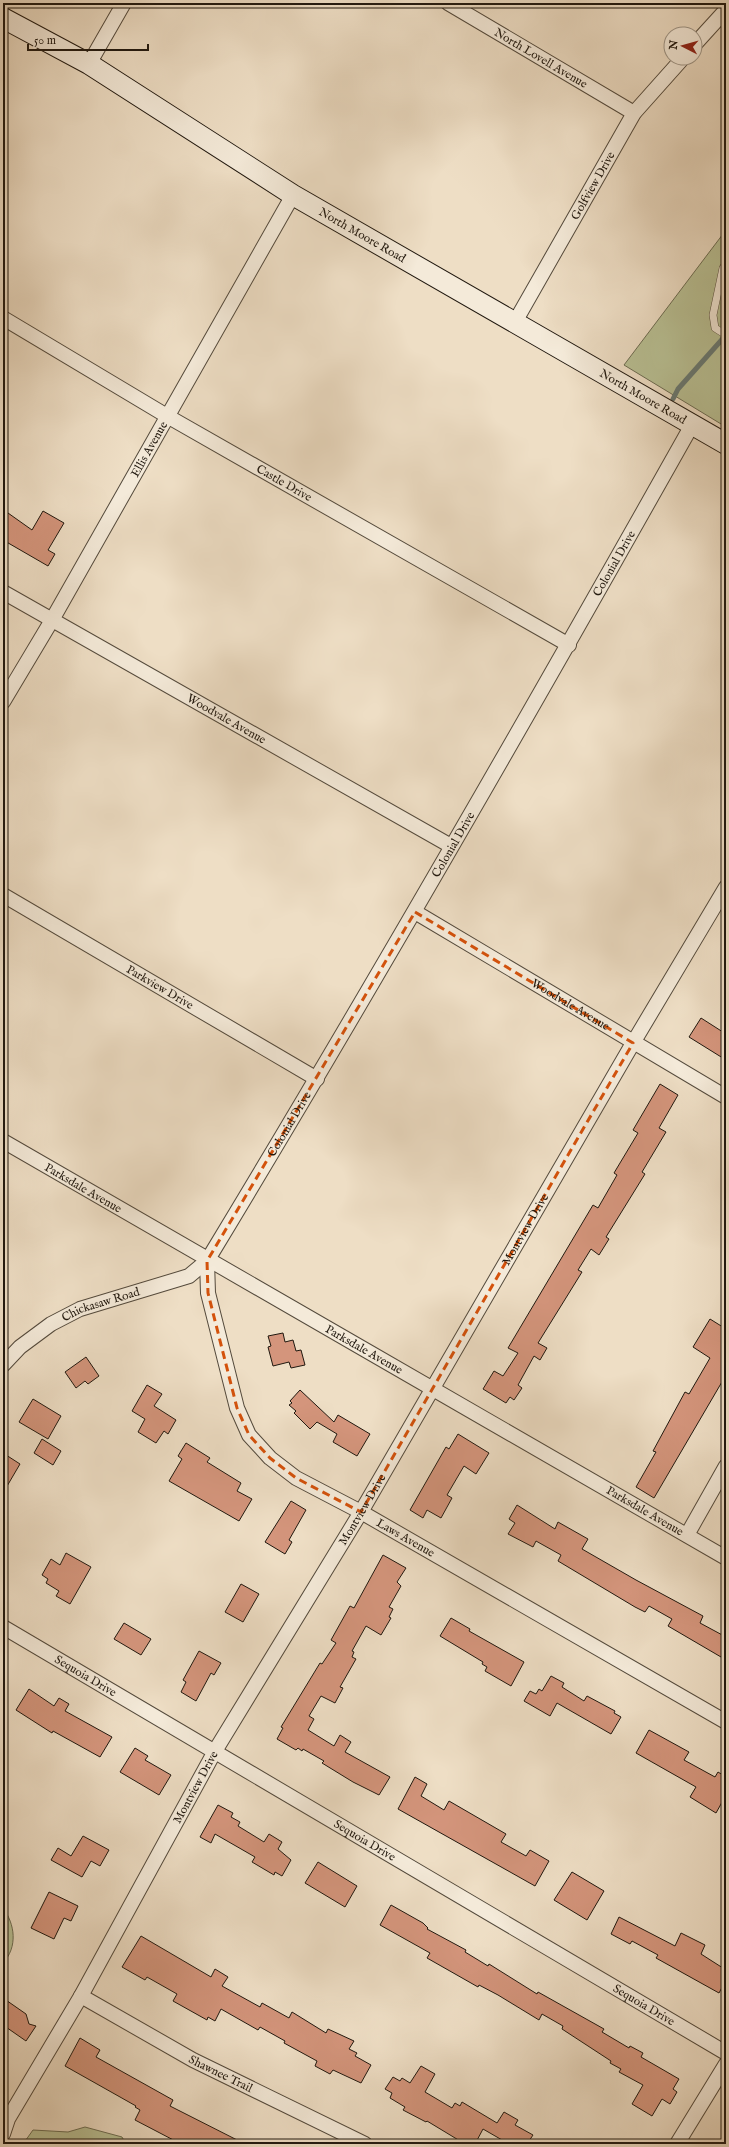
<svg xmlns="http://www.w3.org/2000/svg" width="729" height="2147" font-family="'IM FELL English',serif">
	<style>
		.green { fill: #b9c195; stroke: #6c6c52 }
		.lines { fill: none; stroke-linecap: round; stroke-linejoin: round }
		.stream { stroke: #697a74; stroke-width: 5 }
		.building { fill: #d4957c; stroke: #20180f }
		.service-casing { stroke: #544a3c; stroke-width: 8 }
		.minor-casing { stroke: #544a3c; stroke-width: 16 }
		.secondary-casing { stroke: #20180f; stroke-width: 22 }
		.service { stroke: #f4ead9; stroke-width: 7 }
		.minor { stroke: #f4ead9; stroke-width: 14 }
		.secondary { stroke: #f4ead9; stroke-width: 20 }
		.marked { fill: none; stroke: #d4520c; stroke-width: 3; stroke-dasharray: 8 5; stroke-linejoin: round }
		.labels { text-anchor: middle; stroke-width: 3.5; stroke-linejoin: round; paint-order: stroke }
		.street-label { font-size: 12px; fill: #20180f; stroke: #f4ead9 }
	</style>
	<rect width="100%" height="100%" fill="#eedec5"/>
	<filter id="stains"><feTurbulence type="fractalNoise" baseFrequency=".005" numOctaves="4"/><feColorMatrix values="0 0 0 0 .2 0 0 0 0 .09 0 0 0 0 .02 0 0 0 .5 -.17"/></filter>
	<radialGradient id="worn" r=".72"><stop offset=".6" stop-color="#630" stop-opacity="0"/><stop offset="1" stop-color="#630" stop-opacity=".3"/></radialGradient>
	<path class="green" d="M726 230V427L624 365Z
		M3 1908C15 1924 18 1947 3 1963Z
		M85 2127 122 2137 126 2144H23L33 2130 68 2132Z"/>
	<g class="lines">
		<path class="stream" d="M673 399 678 389 726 335"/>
	</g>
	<path class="building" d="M43 511 64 523 48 550 55 554 48 566 3 540V521L8 513 32 530Z
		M701 1018 726 1034V1060L689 1037Z
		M660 1084 678 1095 659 1128 666 1132 642 1172 645 1174 606 1237 609 1239 599 1255 591 1249 578 1270 582 1272 538 1343 547 1348 540 1360 534 1356 518 1385 522 1388 514 1400 510 1397 506 1403 483 1389 494 1371 503 1376 518 1353 508 1348 593 1205 598 1208 617 1175 614 1173 638 1133 633 1130Z
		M710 1319 726 1329V1375L654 1498 636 1487 656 1452 653 1451 685 1392 689 1394 710 1358 693 1347Z
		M283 1333 285 1342 293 1340 296 1351 301 1350 305 1365 291 1368 289 1362 273 1366 268 1347 271 1346 268 1336Z
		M86 1357 99 1376 88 1384 85 1381 76 1388 65 1372Z
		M147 1385 162 1394 154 1406 176 1420 168 1434 164 1431 156 1443 138 1432 145 1419 132 1411Z
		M300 1390 334 1422 338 1415 370 1434 357 1456 333 1442 337 1434 317 1422 310 1429 294 1413 296 1411 289 1405 292 1403 290 1401Z
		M33 1399 61 1416 48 1439 19 1422Z
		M458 1434 489 1453 476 1474 464 1466 447 1495 452 1498 441 1518 427 1510 423 1518 410 1510 446 1447 449 1449Z
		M42 1439 61 1451 53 1465 34 1453Z
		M186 1443 210 1458 207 1462 241 1483 237 1491 252 1499 239 1521 169 1481 182 1459 178 1456Z
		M3 1453 20 1464 3 1493Z
		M291 1501 306 1510 289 1540 292 1542 285 1554 265 1542Z
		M517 1505 555 1529 558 1522 588 1539 582 1549 636 1580 703 1616 700 1623 726 1637V1649L721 1657 668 1626 672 1619 649 1606 645 1612 635 1607 558 1561 561 1555 536 1541 533 1547 508 1534 515 1523 509 1519Z
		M66 1553 91 1567 70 1604 56 1596 59 1591 46 1583 48 1579 42 1575 51 1559 60 1565Z
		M383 1555 406 1568 397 1582 401 1586 389 1607 393 1609 389 1617 391 1618 381 1635 366 1626 352 1651 354 1652 352 1657 356 1659 340 1687 343 1688 335 1703 321 1696 309 1716 314 1719 308 1730 334 1746 340 1735 351 1742 345 1752 390 1777 379 1795 353 1782 322 1763 324 1761 303 1749 302 1751 298 1748 296 1750 277 1739 283 1728 281 1727 320 1663 322 1664 336 1643 331 1640 350 1606 354 1608Z
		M241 1584 259 1594 243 1622 225 1612Z
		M451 1618 470 1629 469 1631 524 1662 511 1686 485 1671 487 1667 482 1664 483 1662 440 1636Z
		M124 1623 151 1639 141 1655 114 1639Z
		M199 1651 221 1663 214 1675 211 1673 196 1701 181 1692 186 1682 183 1680Z
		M551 1676 564 1683 562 1687 584 1701 587 1696 615 1711 614 1713 621 1717 611 1734 557 1703 550 1716 524 1701 530 1691 536 1694 539 1689 542 1691Z
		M29 1689 54 1706 59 1698 69 1704 65 1711 112 1737 100 1757 53 1731 52 1733 16 1710Z
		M649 1730 689 1752 684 1760 715 1777 718 1772 726 1777V1795L716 1813 690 1797 696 1787 636 1753Z
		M135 1748 148 1756 145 1760 171 1775 159 1795 120 1772Z
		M415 1777 427 1784 421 1796 444 1810 449 1801 506 1834 501 1842 526 1856 530 1850 549 1861 535 1886 398 1809Z
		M218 1805 233 1813 231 1817 240 1822 238 1826 264 1842 269 1834 282 1842 278 1849 291 1860 282 1876 275 1872 274 1875 252 1862 255 1857 215 1834 211 1843 200 1837Z
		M83 1836 109 1850 100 1866 91 1861 82 1877 51 1860 58 1848 71 1856Z
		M318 1862 357 1886 345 1907 305 1883Z
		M572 1872 604 1891 587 1920 554 1900Z
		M49 1892 78 1906 71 1921 64 1918 54 1939 31 1928Z
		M391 1905 423 1923 428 1928 427 1929 466 1950 465 1952 488 1966 489 1964 537 1994 538 1992 604 2029 602 2032 629 2048 630 2046 643 2053 641 2057 679 2079 673 2089 677 2092 670 2104 662 2099 652 2116 632 2104 643 2085 619 2072 621 2069 610 2063 611 2061 562 2029 563 2026 542 2014 539 2020 498 1995 479 1985 478 1987 427 1958 430 1953 380 1925Z
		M619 1917 675 1946 681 1933 705 1945 701 1954 726 1970V1980L719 1993 656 1958 658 1955 632 1941 630 1944 611 1934Z
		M141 1936 211 1977 215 1969 228 1977 222 1986 260 2007 262 2003 289 2018 292 2012 326 2033 328 2029 354 2041 349 2049 357 2053 355 2056 371 2065 361 2083 333 2070 330 2074 315 2066 317 2061 284 2043 285 2041 260 2027 258 2030 221 2009 215 2021 208 2017 207 2020 173 2001 177 1994 147 1977 145 1980 122 1967Z
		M3 1998 26 2014 29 2024 36 2026 26 2041 3 2025Z
		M80 2038 100 2050 96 2057 173 2100 170 2106 245 2144H181L135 2120 140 2110 135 2107 136 2106 65 2066Z
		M421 2066 435 2074 425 2092 452 2108 455 2103 460 2106 462 2102 497 2123 504 2112 518 2120 515 2125 533 2135 527 2144H509L483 2129 475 2144H465L427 2121 426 2122 403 2110 405 2107 390 2098 392 2093 385 2089 393 2077 400 2081 402 2078 410 2083Z"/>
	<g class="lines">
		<defs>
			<path id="service" d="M726 264 723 268 713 315 715 328 726 335"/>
			<g id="minor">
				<path id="s1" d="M448 3 634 113"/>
				<path d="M695 44 726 10"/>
				<path d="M89 64 124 3"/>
				<path id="s2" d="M3 318 167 416 569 645"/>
				<path id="s3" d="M515 322 634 113 683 58"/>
				<path id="s4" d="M3 592 451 846"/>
				<path id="s5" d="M3 702 52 620 293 195"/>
				<path id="s6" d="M3 895 317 1079"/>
				<path id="s7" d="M415 912 726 1097"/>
				<path id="s8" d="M3 1141C243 1282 486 1417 726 1558"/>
				<path id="s9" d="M207 1261 208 1293 237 1408 249 1435 270 1458 296 1478 361 1512 726 1722"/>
				<path id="s10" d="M3 1365 20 1347 51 1324 80 1309 189 1276 207 1261C374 985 534 706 692 425"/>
				<path d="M687 1535 726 1466"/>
				<path id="s11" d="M3 1627 726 2053"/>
				<path id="s12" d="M81 1996 193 2060 365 2144"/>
				<path id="s13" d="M3 2134 8 2119 81 1996 215 1751 361 1512 633 1043 726 887"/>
				<path d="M677 2144 726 2064"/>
			</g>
			<g id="secondary">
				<path id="s14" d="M3 18 89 64 293 195 726 444"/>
			</g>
		</defs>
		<use href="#service" class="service-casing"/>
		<use href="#minor" class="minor-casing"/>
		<use href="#secondary" class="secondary-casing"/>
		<use href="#service" class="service"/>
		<use href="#minor" class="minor"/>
		<use href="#secondary" class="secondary"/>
	</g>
	<path class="marked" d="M415 912 633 1043 361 1512 296 1478 270 1458 249 1435 237 1408 208 1293 207 1261Z"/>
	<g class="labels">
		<g class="street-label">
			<text dy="4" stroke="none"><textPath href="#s1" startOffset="108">North Lovell Avenue</textPath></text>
			<text dy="4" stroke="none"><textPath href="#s3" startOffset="157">Golfview Drive</textPath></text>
			<text dy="4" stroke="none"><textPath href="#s14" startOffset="420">North Moore Road</textPath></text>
			<text dy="4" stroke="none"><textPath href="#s14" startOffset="744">North Moore Road</textPath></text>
			<text dy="4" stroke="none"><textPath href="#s5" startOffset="292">Ellis Avenue</textPath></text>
			<text dy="4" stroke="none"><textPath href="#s2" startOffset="326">Castle Drive</textPath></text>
			<text dy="4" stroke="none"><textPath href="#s10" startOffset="1041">Colonial Drive</textPath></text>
			<text dy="4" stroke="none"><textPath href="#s4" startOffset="257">Woodvale Avenue</textPath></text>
			<text dy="4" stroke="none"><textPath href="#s10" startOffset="717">Colonial Drive</textPath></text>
			<text dy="4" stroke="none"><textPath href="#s6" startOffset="182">Parkview Drive</textPath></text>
			<text dy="4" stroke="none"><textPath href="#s7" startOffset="181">Woodvale Avenue</textPath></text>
			<text dy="4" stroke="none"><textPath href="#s10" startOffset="393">Colonial Drive</textPath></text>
			<text dy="4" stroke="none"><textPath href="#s8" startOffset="93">Parksdale Avenue</textPath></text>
			<text dy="4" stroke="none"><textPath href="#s13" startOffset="1045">Montview Drive</textPath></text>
			<text dy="4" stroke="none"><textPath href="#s10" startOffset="117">Chickasaw Road</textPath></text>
			<text dy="4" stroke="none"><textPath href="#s8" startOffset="417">Parksdale Avenue</textPath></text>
			<text dy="4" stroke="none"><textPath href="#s13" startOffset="721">Montview Drive</textPath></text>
			<text dy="4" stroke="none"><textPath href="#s8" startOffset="741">Parksdale Avenue</textPath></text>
			<text dy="4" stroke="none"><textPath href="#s9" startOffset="369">Laws Avenue</textPath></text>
			<text dy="4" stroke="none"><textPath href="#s11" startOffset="96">Sequoia Drive</textPath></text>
			<text dy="4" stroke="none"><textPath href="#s13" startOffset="397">Montview Drive</textPath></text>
			<text dy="4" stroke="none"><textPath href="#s11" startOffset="420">Sequoia Drive</textPath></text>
			<text dy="4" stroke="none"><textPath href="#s11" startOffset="744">Sequoia Drive</textPath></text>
			<text dy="4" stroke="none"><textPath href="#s12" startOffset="160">Shawnee Trail</textPath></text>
		</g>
	</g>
	<rect width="729" height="2147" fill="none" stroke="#eedec5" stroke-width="16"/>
	<rect x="4" y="4" width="721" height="2139" fill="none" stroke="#20180f" stroke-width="2"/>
	<rect x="8" y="8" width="713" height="2131" fill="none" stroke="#20180f"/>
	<g transform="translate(683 46) rotate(276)"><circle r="19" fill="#f4ead9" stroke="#9f9688"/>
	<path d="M0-3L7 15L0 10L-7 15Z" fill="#8f2418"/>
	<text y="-6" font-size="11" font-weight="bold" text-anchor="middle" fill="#20180f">N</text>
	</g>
	<path d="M28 44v6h120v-6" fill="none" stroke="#20180f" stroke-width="2"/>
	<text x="34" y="44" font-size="12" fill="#20180f" stroke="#f4ead9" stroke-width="3" paint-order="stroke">50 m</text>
	<rect width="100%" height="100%" filter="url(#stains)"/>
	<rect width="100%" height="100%" fill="url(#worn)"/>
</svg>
